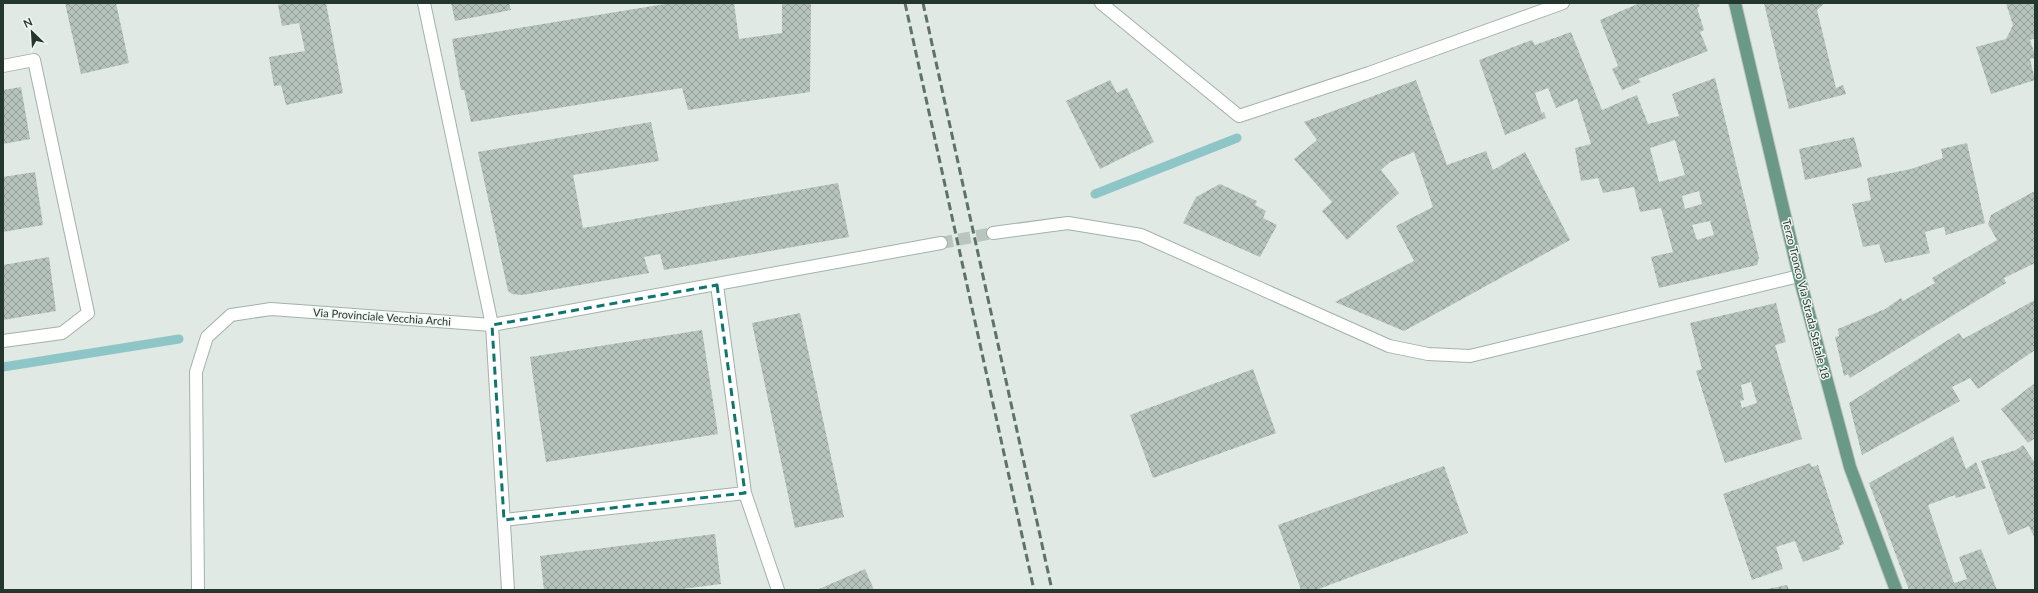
<svg xmlns="http://www.w3.org/2000/svg" width="2038" height="593" font-family="Lato,sans-serif">
	<style>
		.lines { fill: none; stroke-linecap: round; stroke-linejoin: round }
		.stream { stroke: #8ec6c8; stroke-width: 9 }
		.building { fill: url(#building-cross-hatch); fill-rule: evenodd }
		.secondary-tunnel { stroke: #bac5c0; stroke-width: 12; stroke-dasharray: 12 6; stroke-linecap: butt }
		.lane-casing { stroke: #a4b0aa; stroke-width: 14 }
		.street-casing { stroke: #a4b0aa; stroke-width: 14 }
		.secondary-casing { stroke: #a0b3aa; stroke-width: 14 }
		.primary-casing { stroke: #bdc3c1; stroke-width: 14 }
		.lane { stroke: #fff; stroke-width: 12 }
		.street { stroke: #fff; stroke-width: 12 }
		.secondary { stroke: #fff; stroke-width: 12 }
		.primary { stroke: #6a9987; stroke-width: 12 }
		.rail { stroke: #5d736a; stroke-width: 3; stroke-dasharray: 8 4; stroke-linecap: butt }
		.marked { fill: none; stroke: #0f766e; stroke-width: 3; stroke-dasharray: 8 5; stroke-linejoin: round }
		.labels { text-anchor: middle; stroke-width: 3; stroke-linejoin: round; paint-order: stroke }
		.street-label { font-size: 11px; fill: #23372f; stroke: #f0f6f2 }
	</style>
	<defs>
		<pattern id="building-cross-hatch" width="8" height="8" patternUnits="userSpaceOnUse"><rect width="8" height="8" fill="#b6c3bc"/><path d="M0 0l8 8M0 8l8-8" fill="none" stroke="#949f99"/></pattern>
	</defs>
	<rect width="100%" height="100%" fill="#e0e9e4"/>
	<g class="lines">
		<path class="stream" d="M1095 194 1237 138
			M3 367 179 339"/>
	</g>
	<path class="building" d="M65 3H116L129 63 81 74Z
		M286 3H326L343 93 286 105 281 85 274 86 269 57 305 51 299 23 282 26 278 5Z
		M451 3H509L511 10 455 21Z
		M671 3H734L739 39 782 33V3H811L810 92 688 110 682 88 471 122 464 90H461L452 39Z
		M1640 3H1698L1700 6 1697 8 1704 30 1700 32 1708 51 1638 79 1641 82 1622 90 1612 69 1618 66 1600 20Z
		M1764 3H1825L1817 10 1836 88 1843 85 1846 94 1789 109Z
		M2006 3H2035V38L2030 40 2035 55V58L2030 59 2035 80 1991 94 1976 47 2006 39 2013 25Z
		M1571 32 1602 110 1637 95 1648 124 1679 116 1672 94 1715 78 1759 258 1757 265 1659 288 1651 257 1673 252 1661 208 1640 212 1634 187 1603 193 1598 178 1581 181 1575 148 1591 144 1577 99 1556 108 1548 88 1535 93 1542 114 1544 112 1546 118 1505 135 1479 60 1532 40 1535 45ZM1675 140 1685 175 1659 182 1650 148ZM1699 191 1702 204 1685 209 1682 196ZM1710 221 1714 235 1697 240 1692 225Z
		M1110 80 1117 93 1127 88 1154 142 1100 169 1066 101Z
		M1416 80 1447 165 1486 151 1493 170 1525 152 1570 240 1404 331 1335 302 1414 261 1396 226 1433 207 1414 152 1390 162 1381 170 1399 193 1347 240 1322 211 1332 202 1294 159 1317 140 1304 122Z
		M21 87 30 139 3 144V90Z
		M651 122 659 161 573 175 583 228 838 183 849 237 664 270 660 254 644 257 649 273 522 295 512 294 508 291 478 152Z
		M1854 137 1862 167 1805 180 1799 149Z
		M1967 143 1985 223 1946 235 1944 227 1925 232 1930 253 1885 263 1879 244 1863 247 1852 204 1871 200 1867 178 1911 169 1943 158 1941 149Z
		M35 172 43 225 3 232V177Z
		M1220 184 1257 201 1255 205 1266 211 1263 218 1277 225 1260 257 1183 223 1196 197Z
		M2035 191V263L2004 278 2006 283 1850 378 1848 374 1844 376 1835 337 1839 336 1838 329 1885 309 1901 298 1903 301 1935 283 1932 278 1997 240 1988 224 1991 215Z
		M49 257 56 311 3 320V265Z
		M2035 300V350L1978 389 1970 378 1952 387 1960 401 1862 455 1849 403 1959 333 1963 339Z
		M1776 303 1786 342 1775 345 1802 439 1725 463 1696 371 1702 369 1690 323ZM1751 382 1757 403 1742 408 1740 401 1744 400 1741 385Z
		M800 313 844 517 795 528 752 323Z
		M702 330 718 434 546 462 530 357Z
		M1253 369 1276 433 1153 478 1130 415Z
		M2035 383V438L2028 443 2001 409Z
		M1953 436 1966 469 1976 462 1986 488 1956 498 1955 495 1928 505 1954 583 1967 579 1959 557 1981 549 1997 590H1909L1869 483Z
		M2023 445 2035 463V539L2029 526 2008 535 1981 461 2016 450Z
		M1810 463 1812 467 1818 465 1844 544 1839 546 1840 549 1803 562 1795 541 1776 547 1783 569 1752 580 1723 494Z
		M1444 466 1468 533 1316 590H1301L1278 525Z
		M715 534 721 584 674 590H544L540 556Z
		M865 569 874 590H820L819 589Z
		M1787 585 1789 590H1768L1767 589Z"/>
	<g class="lines">
		<path class="secondary-tunnel" d="M941 243 993 233"/>
		<defs>
			<path id="lane" d="M3 66 34 60 88 313 62 333 3 341"/>
			<path id="street" d="M1101 3 1239 116 1369 73 1563 3
				M717 285 745 493 778 590
				M492 325 508 590
				M504 520 745 493"/>
			<path id="secondary" d="M424 3 492 325
				M993 233 1068 223 1141 235 1389 346 1428 354 1470 356 1799 276
				M198 590 196 372 207 337 231 315 271 309 492 325 941 243"/>
			<path id="primary" d="M1735 3 1799 276 1850 467 1896 590"/>
		</defs>
		<use href="#lane" class="lane-casing"/>
		<use href="#street" class="street-casing"/>
		<use href="#secondary" class="secondary-casing"/>
		<use href="#primary" class="primary-casing"/>
		<use href="#lane" class="lane"/>
		<use href="#street" class="street"/>
		<use href="#secondary" class="secondary"/>
		<use href="#primary" class="primary"/>
		<path class="rail" d="M905 3 1034 590
			M923 3 1052 590"/>
	</g>
	<path class="marked" d="M717 285 745 493 504 520 492 325Z"/>
	<g class="labels">
		<g class="street-label">
			<text transform="translate(1806 299) rotate(76)" y="4">Terzo Tronco Via Strada Statale 18</text>
			<text transform="translate(382 317) rotate(4)" y="4">Via Provinciale Vecchia Archi</text>
		</g>
	</g>
	<rect width="2038" height="593" fill="none" stroke="#23372f" stroke-width="8"/>
	<g transform="translate(32 32) rotate(335)" stroke="#f0f6f2" stroke-width="3" paint-order="stroke">
	<path d="M0-3L7 15L0 10L-7 15Z" fill="#23372f"/>
	<text y="-6" font-size="11" font-weight="bold" text-anchor="middle" fill="#23372f">N</text>
	</g>
</svg>
